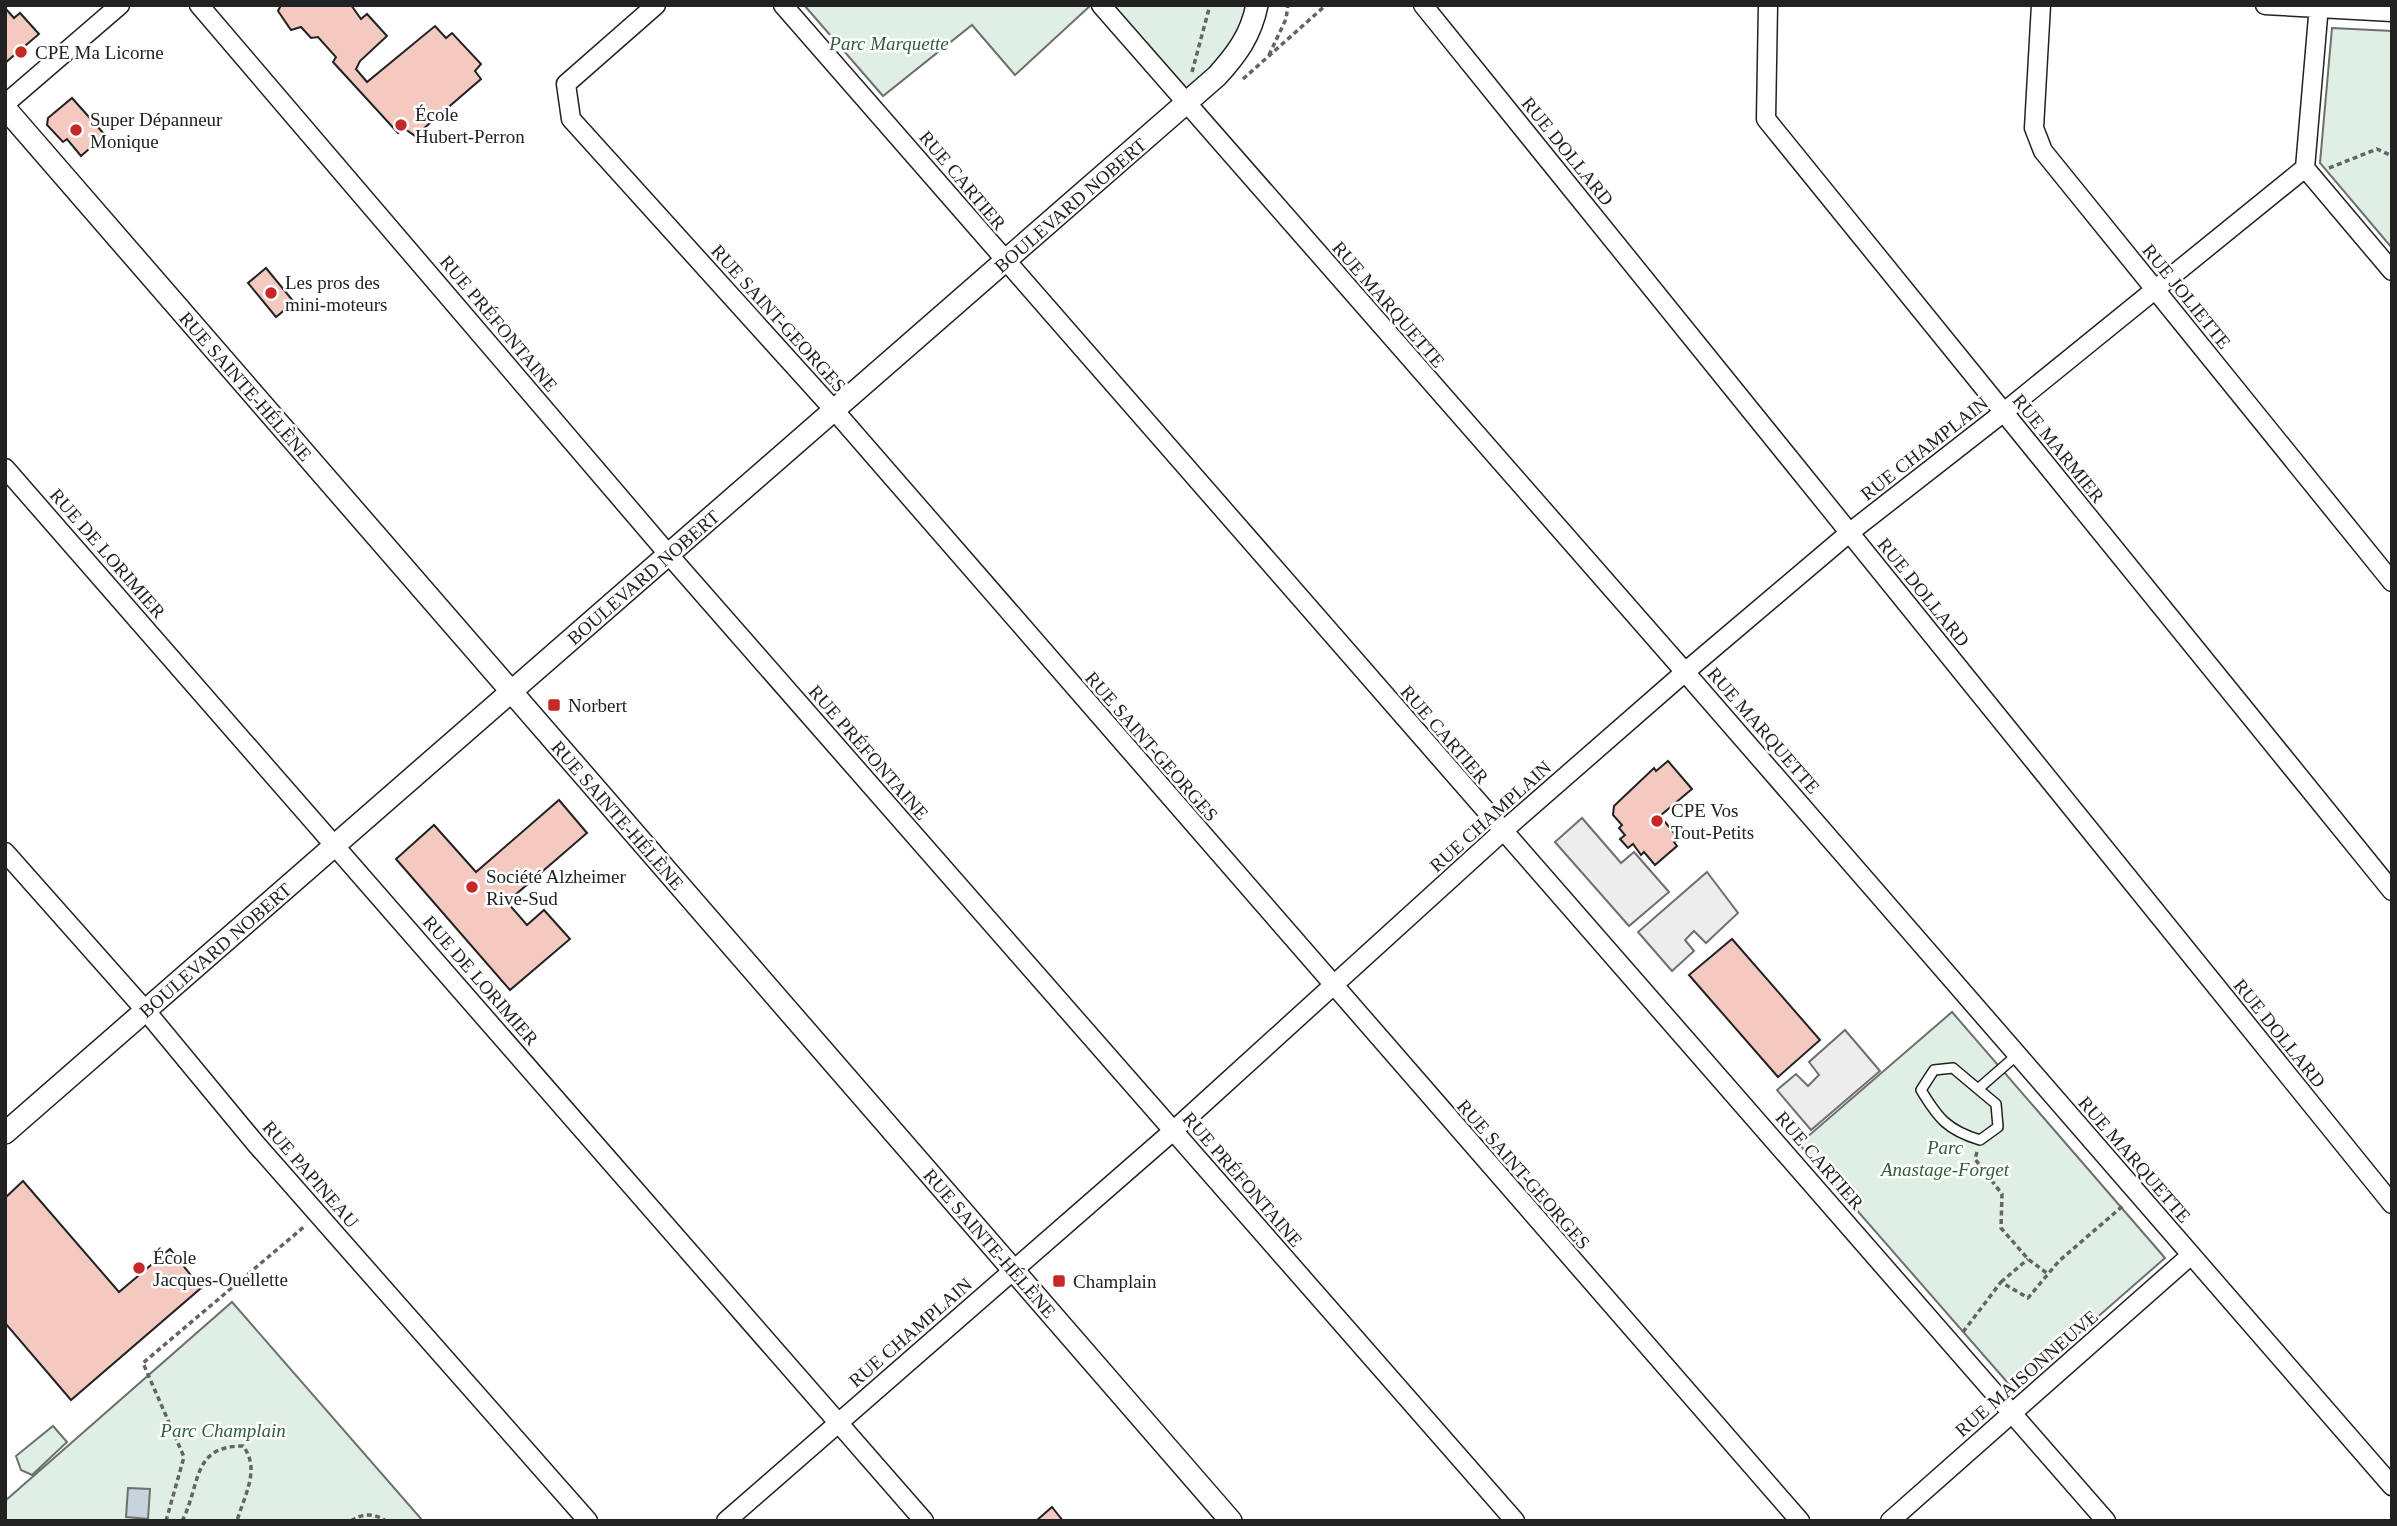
<svg xmlns="http://www.w3.org/2000/svg" width="2397" height="1526" font-family="Georgia,serif">
	<style>
		.green { fill: #e0efe3; stroke: #6f6f6f; stroke-width: 2 }
		.parking { fill: #ededed; stroke: #6f6f6f; stroke-width: 2 }
		.water { fill: #c7d3dd; stroke: #6f6f6f; stroke-width: 2 }
		.building { fill: #f3c9c0; stroke: #222; stroke-width: 2 }
		.lines { fill: none; stroke-linecap: round; stroke-linejoin: round }
		.service-casing { stroke: #222; stroke-width: 12 }
		.minor-casing { stroke: #222; stroke-width: 21 }
		.tertiary-casing { stroke: #222; stroke-width: 24 }
		.path { stroke: #646464; stroke-width: 3.5; stroke-dasharray: 5 3.5; stroke-linecap: butt }
		.service { stroke: #fff; stroke-width: 9 }
		.minor { stroke: #fff; stroke-width: 18 }
		.tertiary { stroke: #fff; stroke-width: 21 }
		.poi-dot { fill: #c62828; stroke: #fff; stroke-width: 2.5 }
		.labels { text-anchor: middle; stroke-width: 5; stroke-linejoin: round; paint-order: stroke }
		.park-label { font-size: 19px; font-style: italic; fill: #2f5e38; stroke: #fff }
		.poi-label { font-size: 19px; fill: #222; stroke: #fff; text-anchor: start }
		.street-label { font-size: 19px; fill: #222; stroke: #fff }
	</style>
	<rect width="100%" height="100%" fill="#fff"/>
	<path class="green" d="M804 5H1091L1015 75 972 25 883 96Z
		M1101 5H1251L1217 76 1185 104Z
		M2332 28 2392 31V248L2320 163Z
		M1952 1012 2165 1258 2014 1390 1799 1144Z
		M232 1302 423 1521H5V1501Z
		M53 1426 67 1442 32 1475 21 1470 16 1456Z"/>
	<path class="parking" d="M1582 818 1621 863 1634 852 1669 892 1629 926 1555 842Z
		M1707 872 1738 913 1706 943 1694 931 1685 940 1694 951 1672 971 1638 932Z
		M1845 1030 1880 1071 1811 1130 1777 1090 1796 1074 1808 1086 1819 1075 1809 1062Z"/>
	<path class="water" d="M128 1488 150 1489 148 1519 126 1517Z"/>
	<path class="building" d="M281 5H351L361 19 367 14 387 36 360 61 356 69 367 82 435 26 446 38 452 33 481 64 475 71 481 79 415 136 405 129 398 133 333 62 336 57 318 37 311 38 301 27 291 30 278 11Z
		M5 8 14 18 20 13 39 34 5 63Z
		M72 98 105 135 81 156 67 139 63 142 47 125 48 118Z
		M266 268 294 302 276 317 248 283Z
		M1668 761 1692 789 1660 816 1679 839 1674 842 1677 846 1655 865 1644 852 1641 855 1633 844 1628 848 1620 839 1625 835 1619 828 1622 825 1613 815 1614 806 1654 768 1656 771Z
		M559 800 587 833 507 902 527 925 544 910 570 939 510 990 396 859 434 825 476 872Z
		M1732 939 1820 1040 1778 1077 1689 975Z
		M23 1181 119 1292 170 1249 201 1288 71 1400 5 1323V1198Z
		M1052 1507 1063 1521H1036Z"/>
	<g class="lines">
		<defs>
			<path id="service" d="M1978 1089 1996 1104 1998 1127 1980 1140C1947 1130 1938 1118 1921 1090L1934 1070 1953 1068 1978 1089 2017 1055"/>
			<path id="minor" d="M199 5 669 555 1515 1521
				M656 5 566 84 571 119 834 410 1800 1521
				M783 5 2106 1521
				M1101 5 1685 672 2392 1486
				M1423 5 2392 1204
				M1768 5 1766 119 2392 891
				M2041 5 2034 128 2043 151 2392 582
				M2265 5 2392 12
				M2319 5 2305 168 2392 271
				M5 104 120 5
				M5 468 924 1521
				M5 852 146 1011 256 1144 588 1521
				M726 1521 1173 1131 1503 831 1685 672 1849 533 2004 412 2305 168
				M1890 1521 2190 1256"/>
			<path id="tertiary" d="M5 108 1231 1521
				M5 1133 1217 76C1237 54 1251 35 1257 5"/>
		</defs>
		<use href="#service" class="service-casing"/>
		<use href="#minor" class="minor-casing"/>
		<use href="#tertiary" class="tertiary-casing"/>
		<path class="path" d="M1269 55 1286 19 1288 5
			M1192 72 1210 5
			M1243 79 1326 5
			M2329 168 2377 149 2392 156
			M1977 1152 1975 1159 2002 1194 2001 1228 2028 1259 2048 1274
			M2001 1282 2028 1259
			M1963 1332 2001 1282 2028 1298 2059 1261 2125 1204
			M166 1521 184 1457 143 1363 306 1225
			M182 1521C201 1485 191 1446 243 1446 261 1469 244 1496 237 1521
			M351 1521C363 1513 374 1513 386 1521"/>
		<use href="#service" class="service"/>
		<use href="#minor" class="minor"/>
		<use href="#tertiary" class="tertiary"/>
	</g>
	<g class="poi-dot">
		<circle cx="21" cy="52" r="7"/>
		<circle cx="401" cy="125" r="7"/>
		<circle cx="76" cy="130" r="7"/>
		<circle cx="271" cy="293" r="7"/>
		<rect x="547" y="698" width="14" height="14" rx="3.5"/>
		<circle cx="1657" cy="821" r="7"/>
		<circle cx="472" cy="887" r="7"/>
		<circle cx="139" cy="1268" r="7"/>
		<rect x="1052" y="1274" width="14" height="14" rx="3.5"/>
	</g>
	<g class="labels">
		<g class="park-label">
			<text x="889" y="50">Parc Marquette</text>
			<text x="1945" y="1154">Parc<tspan x="1945" dy="22">Anastage-Forget</tspan></text>
			<text x="223" y="1437">Parc Champlain</text>
		</g>
		<g class="poi-label">
			<text x="35" y="59">CPE Ma Licorne</text>
			<text x="415" y="121">École<tspan x="415" dy="22">Hubert-Perron</tspan></text>
			<text x="90" y="126">Super Dépanneur<tspan x="90" dy="22">Monique</tspan></text>
			<text x="285" y="289">Les pros des<tspan x="285" dy="22">mini-moteurs</tspan></text>
			<text x="568" y="712">Norbert</text>
			<text x="1671" y="817">CPE Vos<tspan x="1671" dy="22">Tout-Petits</tspan></text>
			<text x="486" y="883">Société Alzheimer<tspan x="486" dy="22">Rive-Sud</tspan></text>
			<text x="153" y="1264">École<tspan x="153" dy="22">Jacques-Ouellette</tspan></text>
			<text x="1073" y="1288">Champlain</text>
		</g>
		<g class="street-label">
			<text transform="translate(1568 151) rotate(51)" y="7">RUE DOLLARD</text>
			<text transform="translate(963 180) rotate(50)" y="7">RUE CARTIER</text>
			<text transform="translate(1070 205) rotate(-41)" y="7">BOULEVARD NOBERT</text>
			<text transform="translate(2187 296) rotate(51)" y="7">RUE JOLIETTE</text>
			<text transform="translate(1389 304) rotate(49)" y="7">RUE MARQUETTE</text>
			<text transform="translate(779 318) rotate(48)" y="7">RUE SAINT-GEORGES</text>
			<text transform="translate(499 323) rotate(50)" y="7">RUE PRÉFONTAINE</text>
			<text transform="translate(246 386) rotate(49)" y="7">RUE SAINTE-HÉLÈNE</text>
			<text transform="translate(1924 448) rotate(-38)" y="7">RUE CHAMPLAIN</text>
			<text transform="translate(2059 448) rotate(51)" y="7">RUE MARMIER</text>
			<text transform="translate(108 553) rotate(49)" y="7">RUE DE LORIMIER</text>
			<text transform="translate(643 577) rotate(-41)" y="7">BOULEVARD NOBERT</text>
			<text transform="translate(1924 592) rotate(51)" y="7">RUE DOLLARD</text>
			<text transform="translate(1764 730) rotate(49)" y="7">RUE MARQUETTE</text>
			<text transform="translate(1445 734) rotate(49)" y="7">RUE CARTIER</text>
			<text transform="translate(1152 746) rotate(49)" y="7">RUE SAINT-GEORGES</text>
			<text transform="translate(869 752) rotate(49)" y="7">RUE PRÉFONTAINE</text>
			<text transform="translate(618 815) rotate(49)" y="7">RUE SAINTE-HÉLÈNE</text>
			<text transform="translate(1490 816) rotate(-42)" y="7">RUE CHAMPLAIN</text>
			<text transform="translate(215 950) rotate(-41)" y="7">BOULEVARD NOBERT</text>
			<text transform="translate(481 980) rotate(49)" y="7">RUE DE LORIMIER</text>
			<text transform="translate(2280 1033) rotate(51)" y="7">RUE DOLLARD</text>
			<text transform="translate(2135 1159) rotate(49)" y="7">RUE MARQUETTE</text>
			<text transform="translate(1820 1160) rotate(49)" y="7">RUE CARTIER</text>
			<text transform="translate(311 1174) rotate(49)" y="7">RUE PAPINEAU</text>
			<text transform="translate(1524 1174) rotate(49)" y="7">RUE SAINT-GEORGES</text>
			<text transform="translate(1243 1179) rotate(49)" y="7">RUE PRÉFONTAINE</text>
			<text transform="translate(990 1243) rotate(49)" y="7">RUE SAINTE-HÉLÈNE</text>
			<text transform="translate(910 1332) rotate(-41)" y="7">RUE CHAMPLAIN</text>
			<text transform="translate(2026 1373) rotate(-41)" y="7">RUE MAISONNEUVE</text>
		</g>
	</g>
	<rect width="2397" height="1526" fill="none" stroke="#222222" stroke-width="14"/>
</svg>
